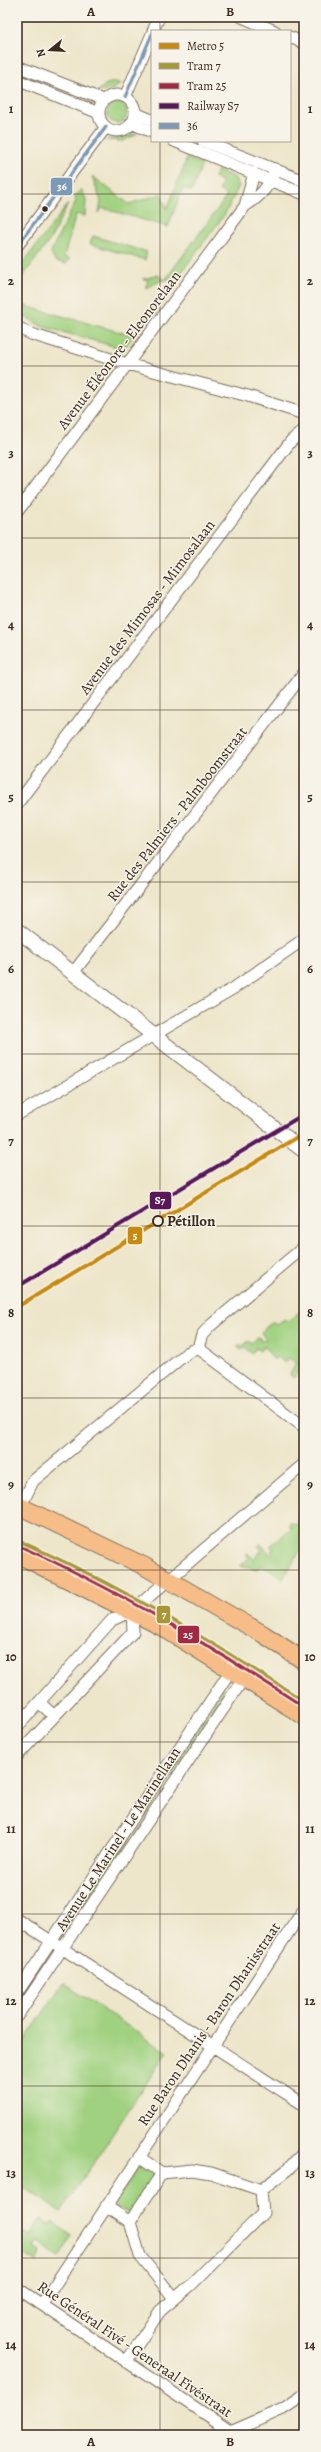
<svg xmlns="http://www.w3.org/2000/svg" width="321" height="2452" font-family="Alegreya,serif">
	<style>
		.green { fill: #a0d180; stroke: #6e7e4f }
		.lines { fill: none; stroke-linecap: round; stroke-linejoin: round }
		.minor-casing { stroke: #796c5a; stroke-width: 13 }
		.tertiary-casing { stroke: #796c5a; stroke-width: 16 }
		.primary-casing { stroke: #796c5a; stroke-width: 19 }
		.minor { stroke: #fff; stroke-width: 11 }
		.tertiary { stroke: #fff; stroke-width: 14 }
		.primary { stroke: #f7bd88; stroke-width: 17 }
		.bus-1-casing { stroke: #f7f3e8; stroke-width: 6 }
		.bus-1 { stroke: #7c99b5; stroke-width: 3 }
		.rail-1-casing { stroke: #f7f3e8; stroke-width: 7 }
		.rail-1 { stroke: #571759; stroke-width: 4 }
		.tram-1-casing { stroke: #f7f3e8; stroke-width: 6 }
		.tram-2-casing { stroke: #f7f3e8; stroke-width: 6 }
		.tram-1 { stroke: #a79737; stroke-width: 3 }
		.tram-2 { stroke: #a12944; stroke-width: 3 }
		.metro-1-casing { stroke: #f7f3e8; stroke-width: 7 }
		.metro-1 { stroke: #c78910; stroke-width: 4 }
		.grid { fill: none; stroke: #3b2a1e; stroke-width: 1; stroke-opacity: 0.55 }
		.bus-dot { fill: #3b2a1e; stroke: #f7f3e8; stroke-width: 1.5 }
		.stop-dot { fill: #f7f3e8; stroke: #3b2a1e; stroke-width: 2 }
		.labels { text-anchor: middle; stroke-width: 3; stroke-linejoin: round; paint-order: stroke }
		.street-label { font-size: 15px; fill: #3b2a1e; stroke: #f7f3e8 }
		.stop-label { font-size: 15px; font-weight: bold; fill: #3b2a1e; stroke: #f7f3e8; text-anchor: start }
		.line-badge { stroke: #f7f3e8; stroke-width: 1.5 }
		.badge-label { font-size: 11px; text-anchor: middle; font-weight: bold; fill: #fff }
		.neatline { fill: none; stroke: #3b2a1e; stroke-width: 1.5 }
		.grid-label { font-size: 13px; text-anchor: middle; font-weight: bold; fill: #3b2a1e }
	</style>
	<rect width="100%" height="100%" fill="#f7f3e8"/>
	<filter id="ink" filterUnits="userSpaceOnUse"><feTurbulence type="fractalNoise" baseFrequency=".025" numOctaves="2"/><feDisplacementMap in="SourceGraphic" scale="8" xChannelSelector="R" yChannelSelector="G"/><feConvolveMatrix kernelMatrix="1 2 1 2 8 2 1 2 1" color-interpolation-filters="sRGB"/></filter>
	<filter id="wash" filterUnits="userSpaceOnUse"><feTurbulence type="fractalNoise" baseFrequency=".012" numOctaves="4" result="noise"/><feDisplacementMap in="SourceGraphic" scale="16" xChannelSelector="R" yChannelSelector="G"/><feGaussianBlur stdDeviation="0.9" result="paint"/><feColorMatrix in="noise" values="0 0 0 0 0 0 0 0 0 0 0 0 0 0 0 0 0 1.4 0 .05"/><feComposite in="paint" operator="in"/></filter>
	<g filter="url(#wash)">
		<rect width="100%" height="100%" fill="#ede6ca"/>
		<path class="green" d="M116 82 121 84 111 90 98 91 106 84Z
			M107 113a10 10 0 1 1 20 0a10 10 0 1 1-20 0Z
			M137 134 123 141 106 140Z
			M187 158 202 164 192 191 183 188 168 227 102 208 99 213 101 201 92 176 129 204 161 194 167 209Z
			M217 170 234 177 239 186 225 214 178 277 160 281 145 289 148 280 143 279 158 275 165 280 227 196 219 190 223 182 214 178Z
			M81 189 86 199 85 216 76 214 64 257 70 259 66 264 55 261 51 253 53 247 76 201 75 196Z
			M68 204 50 240 17 284V271Z
			M93 236 147 252 145 260 90 244Z
			M17 301 22 305 131 335 156 303 160 301 124 349 41 326 17 312Z
			M304 1309V1372L300 1369 294 1378 290 1375 296 1363 289 1358 285 1363 277 1357 274 1360 264 1346 260 1351 256 1348 252 1354 245 1348 241 1350 238 1348 239 1344 241 1347 249 1341 251 1343 259 1337 261 1341 266 1340 261 1332 273 1321 276 1324 285 1319 287 1321Z
			M291 1521 295 1525 300 1521 304 1525V1544L283 1579 261 1565 257 1571 247 1566 242 1567 241 1565 249 1558 246 1554 248 1553 254 1559 262 1550 258 1546 261 1544 271 1555 273 1553 271 1551 274 1549 270 1546 292 1528 289 1524Z
			M224 1688 229 1691 188 1753 183 1750Z
			M181 1754 185 1757 134 1834 129 1831Z
			M126 1835 131 1838 68 1935 62 1931Z
			M63 1983 167 2052 61 2212 17 2183V2052Z
			M142 2162 157 2172 129 2214 114 2204Z
			M41 2219 50 2225 53 2222 72 2236 59 2257 38 2242 34 2248 40 2252 37 2263 17 2250V2228L30 2236Z"/>
	</g>
	<g filter="url(#ink)">
		<g class="lines">
			<defs>
				<path id="minor" d="M242 17 275 31
					M153 31 159 17
					M290 37 304 43
					M17 66 104 100
					M17 80 99 113
					M99 113a18 18 0 1 1 36 0a18 18 0 1 1-36 0Z
					M125 97 152 34
					M135 113 152 120
					M131 123 152 132
					M174 141 304 194
					M203 141 304 181
					M245 206 254 173
					M17 246 106 127
					M17 327 31 334 127 364 248 396 304 414
					M17 512 245 206C261 196 269 187 275 169
					M17 804 291 441 304 430
					M73 973 304 673
					M17 1115 234 988 304 939
					M198 1348 304 1427
					M21 1506 33 1481 187 1353 198 1348 202 1335 210 1326 304 1247
					M39 1702 54 1716
					M17 1727 112 1620 132 1611 304 1464
					M17 1756 133 1632 132 1611
					M17 1919 304 2105
					M17 1993 231 1670
					M17 2016 244 1678
					M139 2157 162 2173
					M162 2173 192 2170 211 2173 261 2190
					M261 2190 287 2170 304 2152
					M106 2206 130 2222
					M130 2222 140 2256 174 2298
					M130 2222 162 2173
					M17 2288 236 2435
					M42 2304 304 1909
					M126 2362 160 2311 191 2285 263 2213 261 2190
					M226 2434 283 2409 304 2395"/>
				<path id="tertiary" d="M17 930 304 1151"/>
				<path id="primary" d="M17 1505 144 1566 263 1634 304 1661
					M17 1554 162 1627 304 1716"/>
			</defs>
			<use href="#minor" class="minor-casing"/>
			<use href="#tertiary" class="tertiary-casing"/>
			<use href="#primary" class="primary-casing"/>
			<use href="#minor" class="minor"/>
			<use href="#tertiary" class="tertiary"/>
			<use href="#primary" class="primary"/>
			<defs>
				<path id="bus-1" d="M125 97 152 34
					M17 246 106 127"/>
			</defs>
			<use href="#bus-1" class="bus-1-casing"/>
			<use href="#bus-1" class="bus-1"/>
			<defs>
				<path id="rail-1" d="M17 1287 304 1114"/>
			</defs>
			<use href="#rail-1" class="rail-1-casing"/>
			<use href="#rail-1" class="rail-1"/>
			<defs>
				<path id="tram-1" d="M17 1540C118 1584 211 1641 304 1701"/>
				<path id="tram-2" d="M17 1545C117 1589 210 1646 301 1705"/>
			</defs>
			<use href="#tram-1" class="tram-1-casing"/>
			<use href="#tram-2" class="tram-2-casing"/>
			<use href="#tram-1" class="tram-1"/>
			<use href="#tram-2" class="tram-2"/>
			<defs>
				<path id="metro-1" d="M17 1307 304 1133"/>
			</defs>
			<use href="#metro-1" class="metro-1-casing"/>
			<use href="#metro-1" class="metro-1"/>
		</g>
	</g>
	<path class="grid" d="M160 17V31M160 141V2435M17 194H304M17 366H304M17 538H304M17 710H304M17 882H304M17 1054H304M17 1226H304M17 1398H304M17 1570H304M17 1742H304M17 1914H304M17 2086H304M17 2258H304"/>
	<circle class="bus-dot" cx="45" cy="209" r="3.5"/>
	<circle class="stop-dot" cx="158" cy="1221" r="5"/>
	<g class="labels">
		<g class="street-label">
			<text transform="translate(119 350) rotate(-53)" y="5">Avenue Éléonore - Eleonorelaan</text>
			<text transform="translate(147 607) rotate(-53)" y="5">Avenue des Mimosas - Mimosalaan</text>
			<text transform="translate(177 814) rotate(-52)" y="5">Rue des Palmiers - Palmboomstraat</text>
			<text transform="translate(118 1839) rotate(-57)" y="5">Avenue Le Marinel - Le Marinellaan</text>
			<text transform="translate(209 2024) rotate(-56)" y="5">Rue Baron Dhanis - Baron Dhanisstraat</text>
			<text transform="translate(135 2349) rotate(34)" y="5">Rue Général Fivé - Generaal Fivéstraat</text>
		</g>
		<g class="stop-label">
			<text x="167" y="1226">Pétillon</text>
		</g>
	</g>
	<g class="line-badge">
		<rect x="50" y="177" width="23" height="19" rx="4" fill="#7c99b5"/>
		<rect x="149" y="1191" width="23" height="19" rx="4" fill="#571759"/>
		<rect x="127" y="1226" width="16" height="19" rx="4" fill="#c78910"/>
		<rect x="156" y="1605" width="15" height="19" rx="4" fill="#a79737"/>
		<rect x="177" y="1625" width="23" height="19" rx="4" fill="#a12944"/>
	</g>
	<g class="badge-label">
		<text x="62" y="190">36</text>
		<text x="160" y="1204">S7</text>
		<text x="135" y="1239">5</text>
		<text x="164" y="1618">7</text>
		<text x="188" y="1638">25</text>
	</g>
	<rect width="321" height="2452" fill="none" stroke="#f7f3e8" stroke-width="44"/>
	<rect x="151" y="30" width="140" height="112" fill="#f7f3e8" stroke="#aca397"/>
	<rect x="159" y="43" width="20" height="6" fill="#c78910" stroke="#aca397"/>
	<text x="187" y="50" font-size="12" fill="#3b2a1e">Metro 5</text>
	<rect x="159" y="63" width="20" height="6" fill="#a79737" stroke="#aca397"/>
	<text x="187" y="70" font-size="12" fill="#3b2a1e">Tram 7</text>
	<rect x="159" y="83" width="20" height="6" fill="#a12944" stroke="#aca397"/>
	<text x="187" y="90" font-size="12" fill="#3b2a1e">Tram 25</text>
	<rect x="159" y="103" width="20" height="6" fill="#571759" stroke="#aca397"/>
	<text x="187" y="110" font-size="12" fill="#3b2a1e">Railway S7</text>
	<rect x="159" y="123" width="20" height="6" fill="#7c99b5" stroke="#aca397"/>
	<text x="187" y="130" font-size="12" fill="#3b2a1e">36</text>
	<g transform="translate(50 50) rotate(252)" stroke="#f7f3e8" stroke-width="3" paint-order="stroke">
	<path d="M0-3L7 15L0 10L-7 15Z" fill="#3b2a1e"/>
	<text y="-6" font-size="11" font-weight="bold" text-anchor="middle" fill="#3b2a1e">N</text>
	</g>
	<rect x="22" y="22" width="277" height="2408" class="neatline"/>
	<g class="grid-label">
		<text x="91" y="16">A</text>
		<text x="230" y="16">B</text>
		<text x="11" y="113">1</text>
		<text x="310" y="113">1</text>
		<text x="11" y="285">2</text>
		<text x="310" y="285">2</text>
		<text x="11" y="457">3</text>
		<text x="310" y="457">3</text>
		<text x="11" y="629">4</text>
		<text x="310" y="629">4</text>
		<text x="11" y="801">5</text>
		<text x="310" y="801">5</text>
		<text x="11" y="973">6</text>
		<text x="310" y="973">6</text>
		<text x="11" y="1145">7</text>
		<text x="310" y="1145">7</text>
		<text x="11" y="1317">8</text>
		<text x="310" y="1317">8</text>
		<text x="11" y="1489">9</text>
		<text x="310" y="1489">9</text>
		<text x="11" y="1661">10</text>
		<text x="310" y="1661">10</text>
		<text x="11" y="1833">11</text>
		<text x="310" y="1833">11</text>
		<text x="11" y="2005">12</text>
		<text x="310" y="2005">12</text>
		<text x="11" y="2177">13</text>
		<text x="310" y="2177">13</text>
		<text x="11" y="2349">14</text>
		<text x="310" y="2349">14</text>
		<text x="91" y="2446">A</text>
		<text x="230" y="2446">B</text>
	</g>
</svg>
